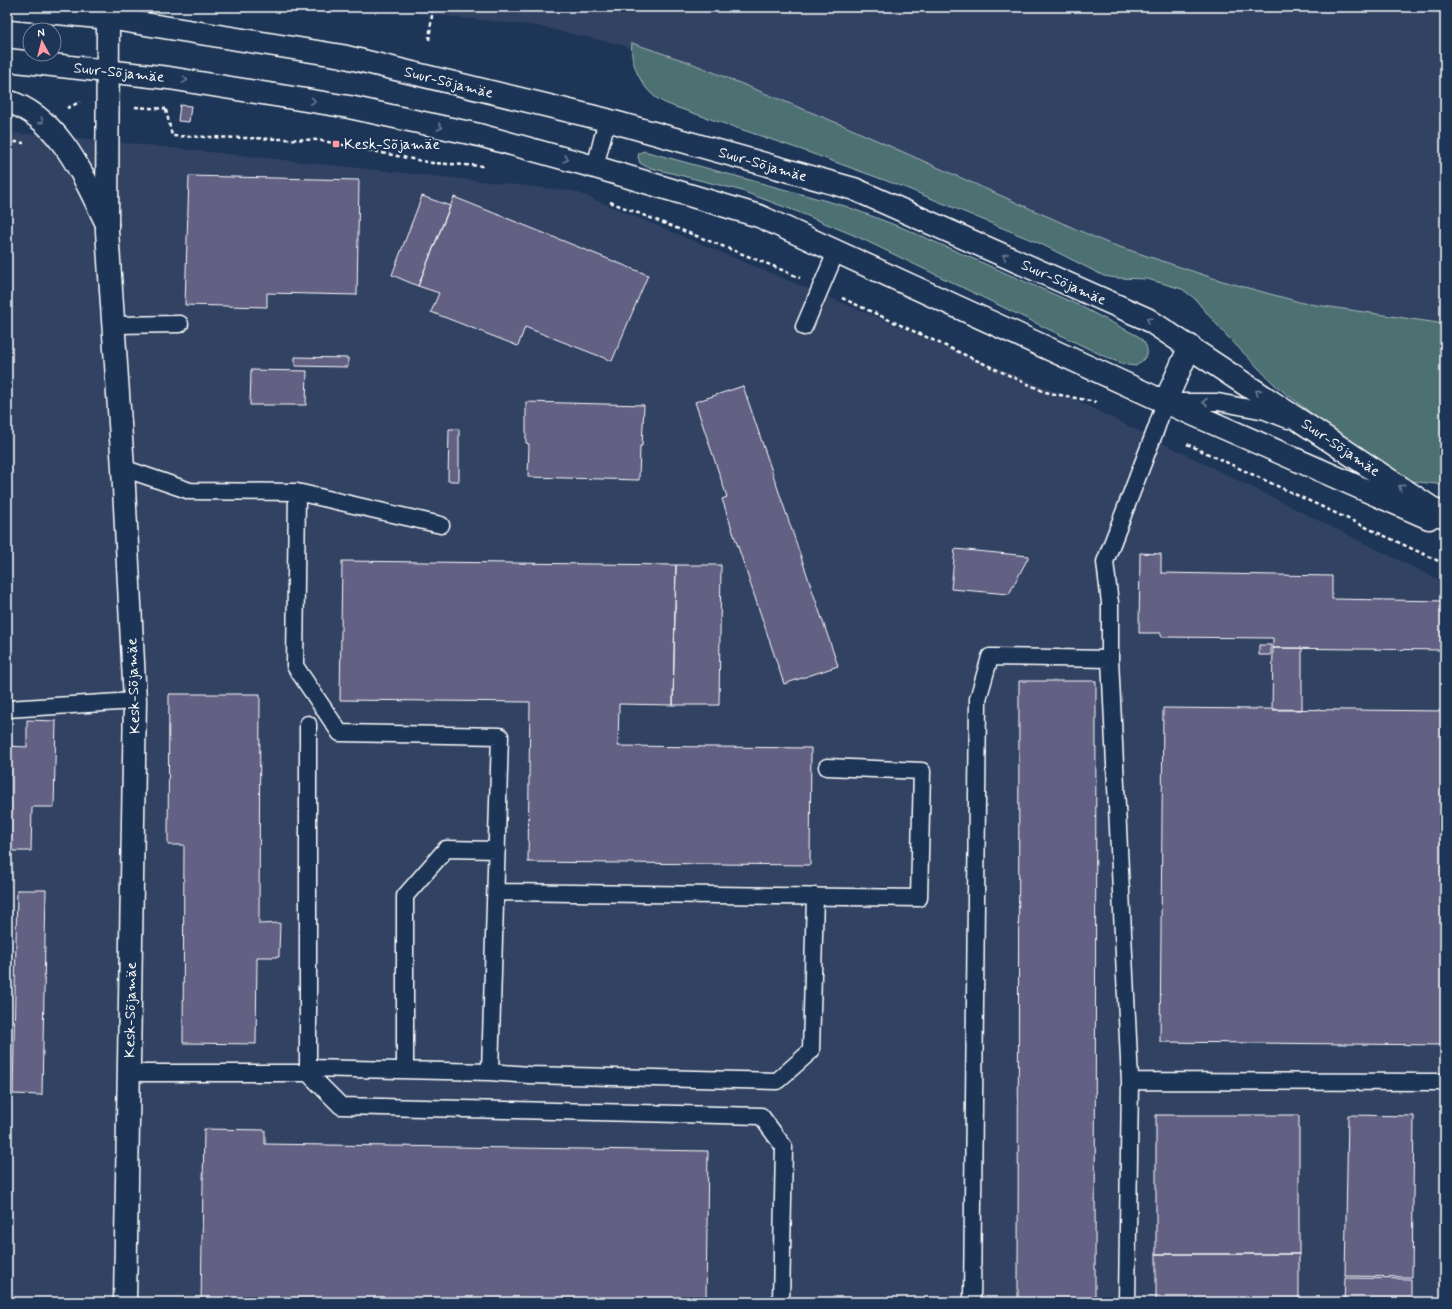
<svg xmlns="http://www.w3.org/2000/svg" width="1452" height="1309" font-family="Mynerve,sans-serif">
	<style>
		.built { fill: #324264 }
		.green { fill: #4d7173; stroke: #a6b8b9 }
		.building { fill: #626183; stroke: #fff }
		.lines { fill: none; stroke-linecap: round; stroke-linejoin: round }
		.service-casing { stroke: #fff; stroke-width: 19 }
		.minor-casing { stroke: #fff; stroke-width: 25 }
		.secondary-casing { stroke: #fff; stroke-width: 25 }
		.path { stroke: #fff; stroke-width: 2.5; stroke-dasharray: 4 3; stroke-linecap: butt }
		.service { stroke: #1d3557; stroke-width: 16 }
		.minor { stroke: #1d3557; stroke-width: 22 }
		.secondary { stroke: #1d3557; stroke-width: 22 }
		.oneway { stroke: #6c7c92 }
		.poi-dot { fill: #ff9aa2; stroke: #1d3557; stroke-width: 1.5 }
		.labels { text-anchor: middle; stroke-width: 4; stroke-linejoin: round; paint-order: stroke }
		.street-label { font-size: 15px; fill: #fff; stroke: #1d3557 }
		.poi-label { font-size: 15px; fill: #fff; stroke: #1d3557; text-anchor: start }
	</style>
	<rect width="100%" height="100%" fill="#1d3557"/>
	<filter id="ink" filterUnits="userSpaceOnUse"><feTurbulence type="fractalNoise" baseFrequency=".025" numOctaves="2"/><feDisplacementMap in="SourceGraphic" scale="8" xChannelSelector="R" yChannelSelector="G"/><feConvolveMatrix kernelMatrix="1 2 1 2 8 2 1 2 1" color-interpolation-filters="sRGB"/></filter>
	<g filter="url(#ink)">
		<path class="built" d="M361 7H1445V466L1212 287 1086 247 622 45 537 26Z
			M7 133 51 135 574 191 1080 402 1445 583V1302H7Z"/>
		<path class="green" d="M632 43 691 63 847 127 1105 242 1219 280 1303 303 1445 324V485L1410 481 1329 427 1276 386 1225 334 1194 298 1182 289 1147 279 1116 278 1104 276 1041 244 906 188 802 150 675 107C670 105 664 103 658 99 642 89 629 62 632 43Z
			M644 151 845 206 903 228 1076 304 1138 336C1151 347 1150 356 1136 366L1127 365 1110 359 858 237 798 212 739 190 647 167 640 163 638 157 639 153Z"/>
		<path class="building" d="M180 105 191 106 189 122 178 121Z
			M189 176 359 180 357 295 267 293V307L185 305Z
			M422 196 450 206 418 286 392 275Z
			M454 197 648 275 612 361 525 327 518 346 431 312 439 293 418 286Z
			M295 357 348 358V367L295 366Z
			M251 370 307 371 306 405H250Z
			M743 386 838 666 784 684 722 499 727 497 695 402Z
			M526 402 644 405 642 446H640L639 480 528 477 529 444 526 443Z
			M449 429H459V481H448Z
			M955 549 1029 556 1009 594 951 589Z
			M1140 553 1161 554V573L1332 576V599L1445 601V650L1273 648V638L1161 637V633H1139Z
			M342 561 676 565 673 705 619 704 618 746 811 748 810 865 528 862 530 702 340 700Z
			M676 565H721L719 705H673Z
			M1259 645H1271V655H1259Z
			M1273 648H1302V710H1272Z
			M1019 681H1096L1095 1302H986H1018Z
			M169 694H260L259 924 280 923 279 952V957H257L256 1044 183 1043 184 845H168Z
			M1163 708 1445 711V1045L1160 1042Z
			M27 720 56 721 54 807H32L31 851H7V746L27 747Z
			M17 890H46L42 1095 13 1094Z
			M1156 1115H1299V1254H1156Z
			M1348 1115 1414 1116 1412 1277 1345 1276Z
			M204 1129 265 1130V1144L708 1151 706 1302H201Z
			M1156 1254H1299V1302H1156Z
			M1345 1278 1411 1279V1302H1344Z"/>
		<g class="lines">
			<defs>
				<path id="service" d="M595 167 607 120
					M114 325 180 324
					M804 327 836 252
					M123 468 190 491 297 492 441 525
					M297 492 295 666 340 733 500 736 490 1072
					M7 709 135 701
					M496 892 919 898 922 771 827 767
					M307 1068 490 1072 529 1075 777 1081 811 1051 815 896
					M405 1070V896L446 849 497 850
					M129 1073H308V724
					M308 1073 341 1106 761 1116 784 1147 781 1302
					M1130 1081 1445 1082
					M972 1302 978 699 990 657 1110 659
					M1127 1302 1130 1081 1110 659V603L1105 562 1156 429 1165 402H1218L1265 411 1288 420"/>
				<path id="minor" d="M108 18 107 231 123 468 135 701 125 1302"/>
				<path id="secondary" d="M7 8 108 18 342 56 607 120 854 189 1147 319 1445 517
					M7 60 169 78 349 107 479 135 595 167 759 216 1165 402 1429 518
					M7 101C61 118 84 178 107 224
					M1165 402 1190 346"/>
			</defs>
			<use href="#service" class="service-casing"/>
			<use href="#minor" class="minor-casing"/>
			<use href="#secondary" class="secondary-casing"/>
			<path class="path" d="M429 40 433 7
				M135 107 166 109
				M67 108 80 102
				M166 110 172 136 318 140 432 163 484 166
				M7 141 24 143
				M610 202 773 266 800 278
				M842 298 1045 392 1096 402
				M1187 444 1445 564"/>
			<use href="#service" class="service"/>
			<use href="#minor" class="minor"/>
			<use href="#secondary" class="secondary"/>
		</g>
		<defs><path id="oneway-chevron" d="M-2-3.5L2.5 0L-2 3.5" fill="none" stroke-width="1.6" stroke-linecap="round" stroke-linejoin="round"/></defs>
		<g class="oneway">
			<use href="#oneway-chevron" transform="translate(185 80) rotate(9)"/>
			<use href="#oneway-chevron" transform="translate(313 101) rotate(9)"/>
			<use href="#oneway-chevron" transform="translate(41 121) rotate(33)"/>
			<use href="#oneway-chevron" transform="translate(440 127) rotate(13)"/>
			<use href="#oneway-chevron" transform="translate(566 159) rotate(15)"/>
			<use href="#oneway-chevron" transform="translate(1005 256) rotate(-156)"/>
			<use href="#oneway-chevron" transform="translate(1149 320) rotate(-150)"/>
			<use href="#oneway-chevron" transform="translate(1258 392) rotate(-146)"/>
			<use href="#oneway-chevron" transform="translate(1205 402) rotate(180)"/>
			<use href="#oneway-chevron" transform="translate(1401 487) rotate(-146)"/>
		</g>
	</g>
	<rect class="poi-dot" x="332" y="140" width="8" height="8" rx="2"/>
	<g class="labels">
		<g class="street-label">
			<text transform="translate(119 72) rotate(6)" y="5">Suur-Sõjamäe</text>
			<text transform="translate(449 82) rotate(14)" y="5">Suur-Sõjamäe</text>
			<text transform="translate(763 164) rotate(16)" y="5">Suur-Sõjamäe</text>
			<text transform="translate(1064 282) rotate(24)" y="5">Suur-Sõjamäe</text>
			<text transform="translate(1341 447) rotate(34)" y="5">Suur-Sõjamäe</text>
			<text transform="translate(133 686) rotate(-92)" y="5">Kesk-Sõjamäe</text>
			<text transform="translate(130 1010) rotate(-89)" y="5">Kesk-Sõjamäe</text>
		</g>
		<g class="poi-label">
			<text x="344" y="149">Kesk-Sõjamäe</text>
		</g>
	</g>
	<rect width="1452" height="1309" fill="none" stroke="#1d3557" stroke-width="24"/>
	<rect x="12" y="12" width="1428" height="1285" fill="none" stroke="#fff" stroke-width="1.5" filter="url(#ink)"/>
	<g transform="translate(42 42) rotate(353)"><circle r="19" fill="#1d3557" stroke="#77869a"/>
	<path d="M0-3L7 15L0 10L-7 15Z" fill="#ff9aa2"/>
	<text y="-6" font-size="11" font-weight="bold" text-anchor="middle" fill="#ffffff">N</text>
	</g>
</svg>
